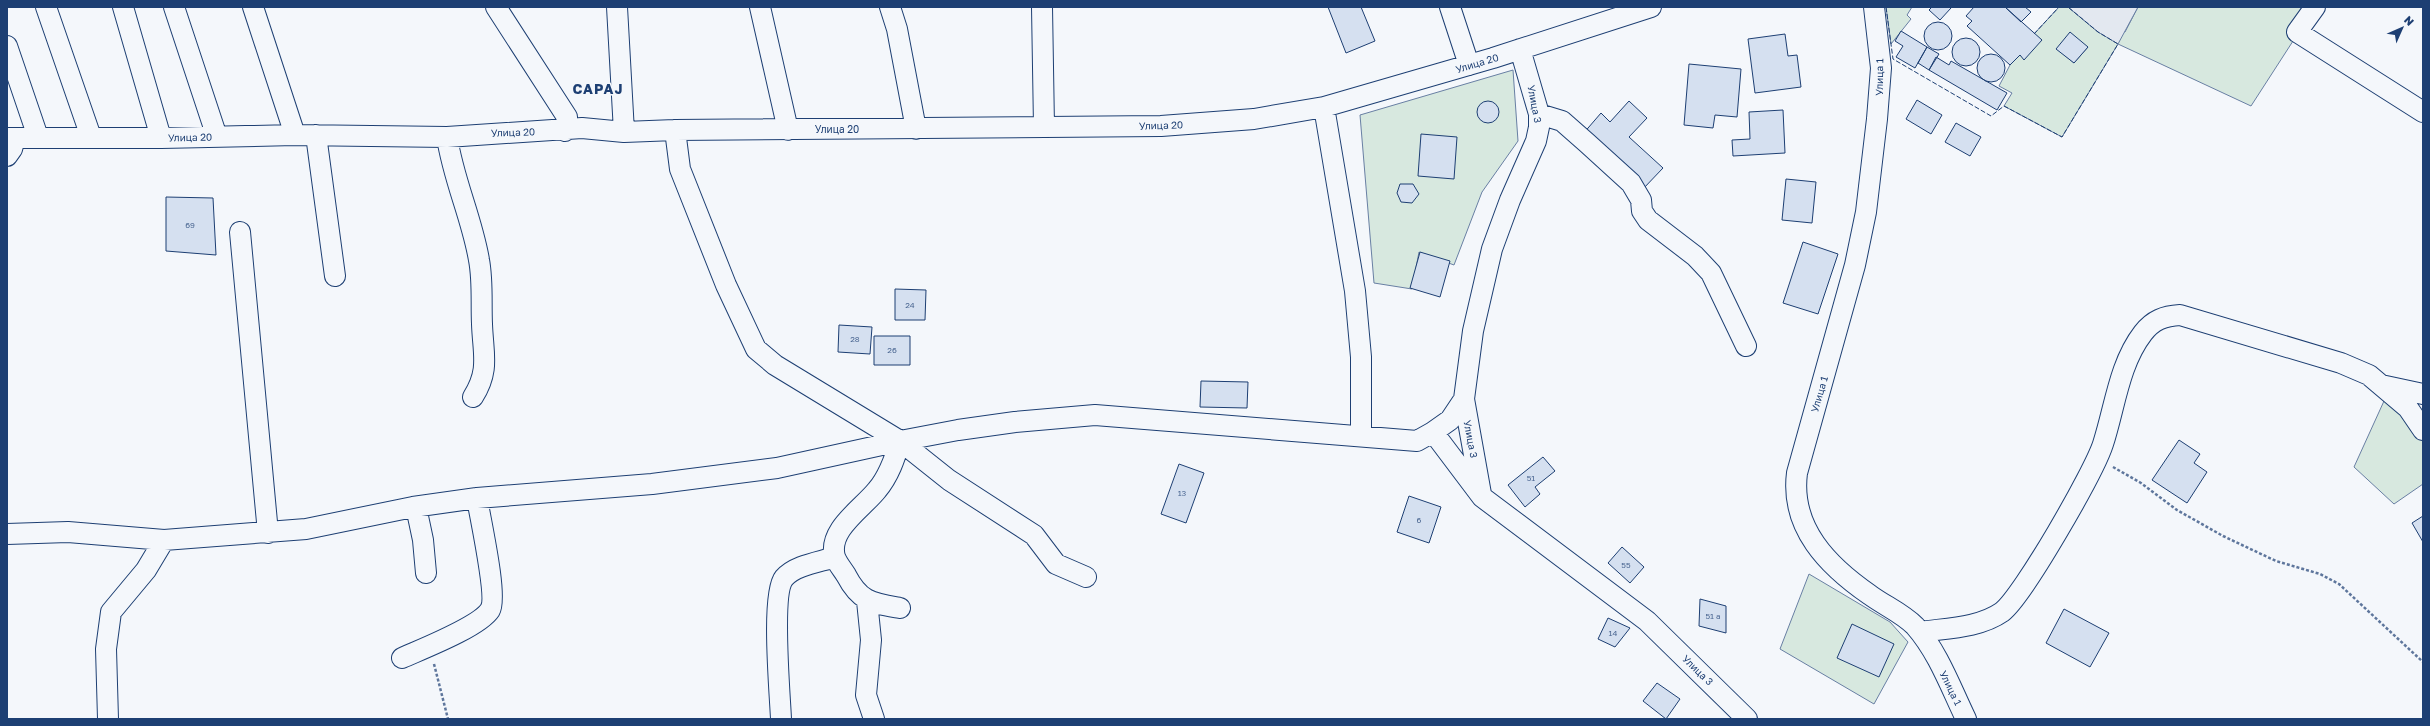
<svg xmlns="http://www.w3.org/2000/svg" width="2430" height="726" font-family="'Golos Text',sans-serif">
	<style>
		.green { fill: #d7e8df; stroke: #687fa3; fill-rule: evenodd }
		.parking { fill: #e3e8f0; stroke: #687fa3 }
		.building { fill: #d5e0f0; stroke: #1d3f73 }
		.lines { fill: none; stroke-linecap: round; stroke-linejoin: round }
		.minor-casing { stroke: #1d3f73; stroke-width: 22 }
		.path { stroke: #5e769c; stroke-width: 2.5; stroke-dasharray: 3 2; stroke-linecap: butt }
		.minor { stroke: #f4f7fb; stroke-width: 20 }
		.fence { stroke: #1d3f73; stroke-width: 1; stroke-dasharray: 5 2; stroke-linecap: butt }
		.labels { text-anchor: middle; stroke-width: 3; stroke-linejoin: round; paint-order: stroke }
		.number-label { font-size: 8px; fill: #4b6792 }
		.street-label { font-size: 10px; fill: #1d3f73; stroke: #f4f7fb }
		.district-label { font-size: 14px; font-weight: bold; letter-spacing: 1px; fill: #1d3f73; stroke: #f4f7fb }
	</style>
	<rect width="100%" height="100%" fill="#f4f7fb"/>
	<path class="green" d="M1886 7H1912L1907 15 1911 19 1891 44Z
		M2059 7H2068L2098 32H2125L2138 7H2315L2251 106 2118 44 2062 137 2004 106 2012 93 1999 86 2010 65 2020 55 2024 59 2034 34ZM2088 47 2074 63 2057 49Z
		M1513 70 1518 141 1482 192 1454 265 1419 252 1412 289 1374 283 1360 115Z
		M2389 390 2423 430V484L2394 504 2354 467Z
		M1809 574 1890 622 1908 642 1874 704 1780 649Z"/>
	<path class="parking" d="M2068 7H2138L2118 44 2098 32Z"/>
	<path class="building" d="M1328 7H1361L1375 41 1346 53Z
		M1932 7H1950L1951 8 1940 20 1929 10Z
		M1974 7H2005L2042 40 2024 60 2020 55 2010 65 1967 26 1972 21 1966 16Z
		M2005 7H2025L2031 12 2021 22Z
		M1924 36a14 14 0 1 1 28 0a14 14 0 1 1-28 0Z
		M1901 31 1927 47 1915 68 1896 57 1903 46 1895 41Z
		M2070 32 2088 47 2074 63 2056 49Z
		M1785 34 1788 56 1797 55 1801 87 1755 93 1748 39Z
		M1952 52a14 14 0 1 1 28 0a14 14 0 1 1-28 0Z
		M1927 47 1939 54 1929 70 1918 63Z
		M1977 68a14 14 0 1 1 28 0a14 14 0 1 1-28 0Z
		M1936 57 1949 65 1951 61 2007 93 1997 110 1929 70Z
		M1689 64 1741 69 1737 117 1715 115 1713 128 1684 125Z
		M1917 100 1942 115 1931 134 1906 119Z
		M1477 112a11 11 0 1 1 22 0a11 11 0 1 1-22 0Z
		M1629 101 1647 118 1629 137 1663 168 1642 190 1582 135 1601 113 1610 122Z
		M1783 110 1785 153 1733 156 1732 140 1750 139 1749 112Z
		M1956 123 1981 137 1970 156 1945 142Z
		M1421 134 1457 137 1454 179 1418 176Z
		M1786 179 1816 182 1812 223 1782 220Z
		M1400 184H1413L1419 194 1412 203 1401 202 1397 193Z
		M166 197 213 198 216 255 166 251Z
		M1803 242 1838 254 1818 314 1783 303Z
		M1420 252 1450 261 1440 297 1410 288Z
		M895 289 926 290 925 320H895Z
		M839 325 872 327 870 354 838 352Z
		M874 336H910V365H874Z
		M1201 381 1248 382 1247 408 1200 407Z
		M2179 440 2200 454 2194 463 2207 472 2187 503 2152 480Z
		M1543 457 1555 471 1535 487 1540 494 1525 507 1508 485Z
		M1179 464 1204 473 1186 523 1161 514Z
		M1409 496 1441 507 1429 543 1397 532Z
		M2423 516V542L2412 523Z
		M1622 547 1644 567 1630 583 1608 563Z
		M1700 599 1726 606V633L1699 626Z
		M2064 609 2109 633 2090 667 2046 643Z
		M1608 618 1630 628 1615 647 1598 639Z
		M1852 624 1894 644 1879 677 1837 658Z
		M1657 683 1680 699 1666 719 1643 701Z"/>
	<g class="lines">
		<defs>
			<path id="minor" d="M46 7 91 137
				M123 7 161 138
				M174 7 217 137
				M253 7 295 135
				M496 7 567 117 565 131
				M617 7 624 132
				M760 7 788 130
				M890 7 897 29 916 129
				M1042 7 1044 127
				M1450 7 1469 65
				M1874 7 1881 68 1877 119 1866 212 1855 265 1797 473C1790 528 1828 566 1870 595 1885 606 1902 613 1915 626 1938 652 1951 688 1966 719
				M2315 7 2297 32 2423 112
				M7 46 38 137
				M1324 107 1355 291 1361 357V436
				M1539 114 1562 121 1587 143 1631 183 1641 200 1642 211 1648 220 1695 256 1711 273 1746 346
				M675 130 680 169 726 285 756 349 775 365 900 441 949 480 1034 535 1056 564 1086 577
				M316 135 335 276
				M447 137C453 179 472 218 479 260 483 281 481 303 482 324 483 354 490 370 473 397
				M7 138H161L295 135 447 137 582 128 624 132 675 130 1161 126 1254 119 1324 107 1493 58 1651 7
				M7 156 12 149 15 138
				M240 232 268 533
				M2381 385 2423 394
				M1433 432 1450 420 1464 399
				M1481 494 1464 399 1473 331 1492 249 1510 200 1536 141 1539 127V114L1520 49
				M416 507 423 540 426 573
				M7 534 68 532 164 540 306 529 413 507 477 498 652 484 777 468 900 441 958 430 1015 422 1095 415 1417 441 1433 432 1482 497 1647 621 1747 719
				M867 601 871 640 866 695 874 719
				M900 608C872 603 860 602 846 575 843 570 837 563 835 557 827 530 863 508 877 490 889 476 895 458 900 441
				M1920 632C1947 628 1979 628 2002 612 2023 596 2094 472 2103 444 2115 407 2119 364 2143 333 2153 320 2164 316 2180 315L2341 363 2369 375 2408 408 2423 430
				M402 658C422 649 479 627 490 610 498 597 480 518 477 498
				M108 719 106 649 111 612 146 570 164 540
				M781 719C780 695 771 594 784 578 795 565 820 562 835 557"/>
		</defs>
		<use href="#minor" class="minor-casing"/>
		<path class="path" d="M2113 467 2141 483 2177 510 2223 536 2276 561 2320 574 2339 584 2423 662
			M434 664 448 719"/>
		<use href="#minor" class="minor"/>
		<path class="fence" d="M1886 7 1893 59 1991 116 2004 106 2062 137 2118 44 2098 32 2068 7
			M2034 34 2059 7"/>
	</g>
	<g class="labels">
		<g class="number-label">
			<text x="190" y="228">69</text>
			<text x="910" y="308">24</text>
			<text x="855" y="342">28</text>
			<text x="892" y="353">26</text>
			<text x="1531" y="481">51</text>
			<text x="1182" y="496">13</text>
			<text x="1419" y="523">6</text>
			<text x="1626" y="568">55</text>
			<text x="1713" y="619">51 а</text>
			<text x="1613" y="636">14</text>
		</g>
		<g class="street-label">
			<text transform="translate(1477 63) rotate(-17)" y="4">Улица 20</text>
			<text transform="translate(1879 77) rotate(-89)" y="4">Улица 1</text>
			<text transform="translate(1535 104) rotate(79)" y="4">Улица 3</text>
			<text transform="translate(1161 125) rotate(-2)" y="4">Улица 20</text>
			<text x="837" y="133">Улица 20</text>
			<text transform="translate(513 132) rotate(-2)" y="4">Улица 20</text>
			<text transform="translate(190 137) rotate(-1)" y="4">Улица 20</text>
			<text transform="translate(1819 394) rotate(-74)" y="4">Улица 1</text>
			<text transform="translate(1471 439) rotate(79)" y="4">Улица 3</text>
			<text transform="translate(1698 670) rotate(44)" y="4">Улица 3</text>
			<text transform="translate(1951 688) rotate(64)" y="4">Улица 1</text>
		</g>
		<g class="district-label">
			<text x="598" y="94">САРАЈ</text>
		</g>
	</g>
	<rect width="2430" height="726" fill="none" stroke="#1d3f73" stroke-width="16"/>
	<g transform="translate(2402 28) rotate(45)" stroke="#f4f7fb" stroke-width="3" paint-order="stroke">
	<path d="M0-3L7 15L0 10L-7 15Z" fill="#1d3f73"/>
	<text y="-6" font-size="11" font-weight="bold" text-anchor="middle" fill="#1d3f73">N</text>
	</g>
</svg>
